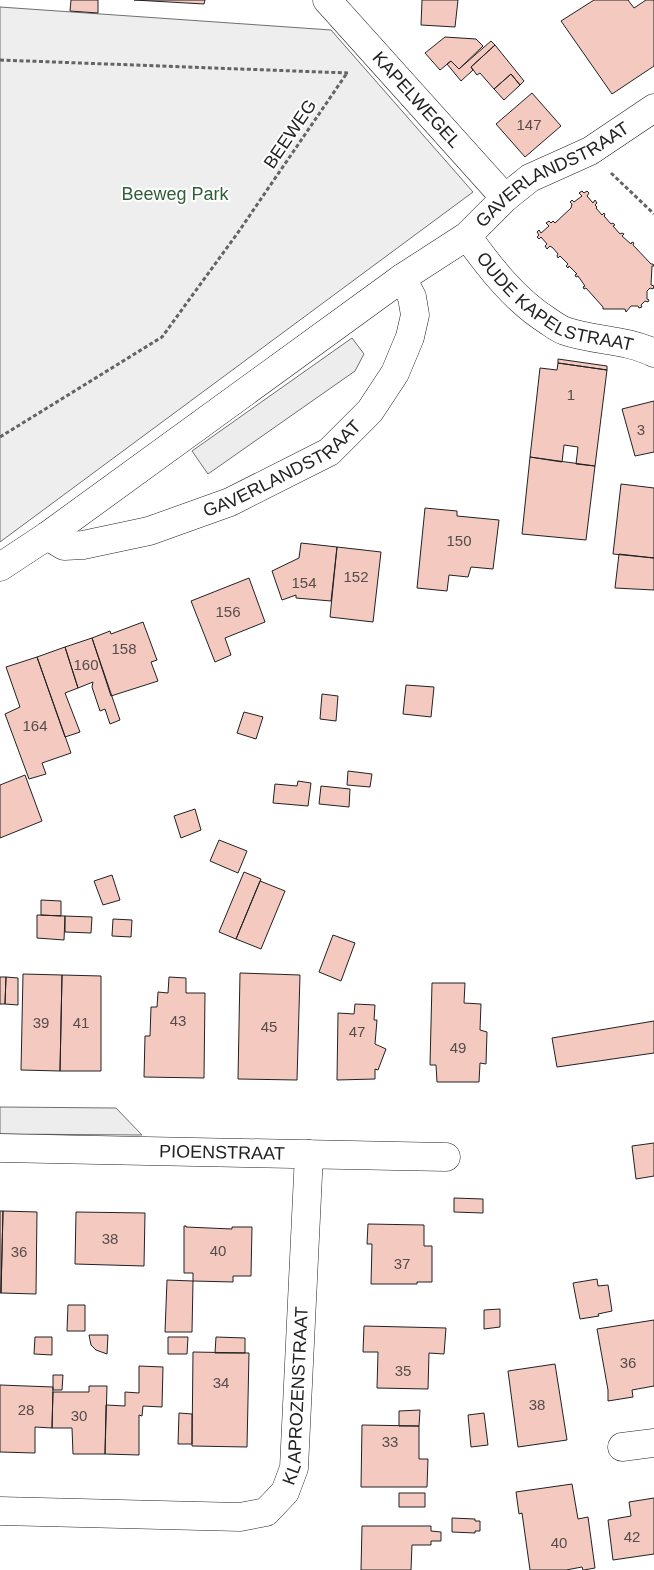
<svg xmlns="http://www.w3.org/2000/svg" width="654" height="1570" font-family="Helvetica,sans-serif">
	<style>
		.green { fill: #eee; stroke: #6f6f6f }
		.parking { fill: #ededed; stroke: #6f6f6f }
		.building { fill: #f3c9c0; stroke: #222 }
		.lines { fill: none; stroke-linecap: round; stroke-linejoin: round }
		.minor-casing { stroke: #222; stroke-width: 29 }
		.tertiary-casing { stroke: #222; stroke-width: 29 }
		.path { stroke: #646464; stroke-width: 3; stroke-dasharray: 4 2.5; stroke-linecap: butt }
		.minor { stroke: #fff; stroke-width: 28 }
		.tertiary { stroke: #fff; stroke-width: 28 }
		.labels { text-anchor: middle; stroke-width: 4; stroke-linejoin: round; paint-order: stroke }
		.number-label { font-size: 15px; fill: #564c4a }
		.street-label { font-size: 18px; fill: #222; stroke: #fff }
		.park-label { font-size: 18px; fill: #2f5e38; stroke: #fff }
	</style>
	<rect width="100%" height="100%" fill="#fff"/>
	<path class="green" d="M0 7 331 30 473 192 0 542Z"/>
	<path class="parking" d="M352 338 364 354 355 371 208 474 192 451Z
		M0 1107 116 1108 142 1135 0 1134Z"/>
	<path class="building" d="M71 0H98V13L70 11Z
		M134 0H205L204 4Z
		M422 0H458L455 27 421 25Z
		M594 0H628L634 8 646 0H654V66L612 94 561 21Z
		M445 37 476 39 483 46 459 69 451 61 440 70 425 53Z
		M491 41 495 45 471 67 473 70 461 81 447 64 451 61 459 69Z
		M495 45 524 81 520 85 511 74 494 89 480 73 477 75 471 67Z
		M511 74 520 85 504 100 494 89Z
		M532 93 561 126 525 157 496 124Z
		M582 191 584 193 587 191 589 193 587 196 593 203 595 200 597 203 595 205 597 207 596 208 602 215 604 213 605 215 604 216 611 224 613 223 615 225 613 226 620 234 622 233 624 234 622 236 631 244 632 242 634 243 633 245 651 264H653L654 266H652L651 285 654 286 653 289 650 288 647 291V299L649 300 648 302 645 301 641 305 642 307 639 308 638 306H631L626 312 625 309H603V307L586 288 584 289 583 287 585 286 578 276 576 277 575 275 577 274 569 266 568 268 566 266 568 264 560 256 558 258 557 256 558 254 553 248 550 246 547 249 545 246 547 244 541 237 539 239 537 237 539 235 537 232 539 230 541 233 549 226 546 223 549 221 551 223 553 221 555 223 571 208 572 204 570 202 572 200 574 202 582 196 579 193Z
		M558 359 607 366V370L558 363Z
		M558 363 607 370 595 466 576 464 578 447 564 445 562 462 530 457 540 368 557 370Z
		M654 401V452L635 456 622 409Z
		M530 457 595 466 586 540 522 534Z
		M621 484 654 488V558L613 554Z
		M425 508 457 511V516L499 520 493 569 471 567 468 577 449 575 447 591 417 588Z
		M301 543 337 547 331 601 296 598V595L282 600 272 571 299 558Z
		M337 547 381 552 373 622 330 617Z
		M619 554 654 558V590L615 588Z
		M249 578 265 622 225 638 231 655 215 662 191 601Z
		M143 622 157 660 151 662 158 681 111 696 92 638 110 631 111 634Z
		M92 638 120 720 110 724 105 709 100 711 92 687 93 682 78 688 65 647Z
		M65 647 78 688 65 693 80 732 65 737 37 657Z
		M37 657 71 753 42 763 46 774 29 779 5 714 20 707 6 667Z
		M406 685 434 687 431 717 403 714Z
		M322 694 338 696 336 721 320 719Z
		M244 712 263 717 256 739 237 733Z
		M348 771 372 774 370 787 347 785Z
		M25 775 42 821 0 838V785Z
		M298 781 311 783 308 806 273 803 275 784 297 786Z
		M321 786 350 789 349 807 319 804Z
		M195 809 201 830 181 838 174 816Z
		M219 840 247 851 238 873 210 861Z
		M244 872 261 879 236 939 219 932Z
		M112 875 120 900 103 905 94 881Z
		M260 881 285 891 261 949 236 939Z
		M41 900 61 901V916L41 915Z
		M37 915 65 916 64 940 37 938Z
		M65 916 92 917 91 933 65 932Z
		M113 919 132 920 131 937 112 936Z
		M333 935 355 943 341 981 319 972Z
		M240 973 300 975 297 1080 238 1079Z
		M23 974 62 975 60 1071 21 1070Z
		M62 975 101 976V1071H60Z
		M0 977H6L5 1004H0Z
		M6 977 18 978V1005L5 1004Z
		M169 977 186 978V993H205L204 1078 144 1077 145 1036H150L151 1007H157L158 992 168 993Z
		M432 983H465L464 1003 481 1004 480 1030 487 1032 486 1064 480 1063 479 1082H437L436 1065H430Z
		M355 1004 375 1005 374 1020H377L375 1044 386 1049 378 1070 375 1069V1079L337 1080 338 1013 354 1014Z
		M654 1021V1053L557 1067 552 1038Z
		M654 1143V1176L636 1179 632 1146Z
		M454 1198 483 1199V1213L454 1212Z
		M0 1211H3L1 1293H0Z
		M3 1211 37 1212 36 1294 1 1293Z
		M76 1212 145 1213 144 1266 75 1264Z
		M368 1224 424 1225V1246H432V1282H417V1284H371L372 1244H367Z
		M184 1226H186V1227L232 1229V1227H252L251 1276H233V1282L193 1281V1273H184Z
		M597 1279 598 1286 608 1285 612 1311 598 1314 599 1316 580 1319 573 1283Z
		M167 1280 193 1281 192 1332H165Z
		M68 1305H85V1331H67Z
		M500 1309V1327L484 1329V1310Z
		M654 1320V1386L632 1390 633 1397 608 1401V1390L597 1329Z
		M364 1326 446 1328 444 1354 429 1353 428 1389 377 1388 378 1352H363Z
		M89 1335H108L107 1354 96 1350 91 1345Z
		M35 1337H52V1355L34 1354Z
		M168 1337H188L187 1354H168Z
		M216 1337 245 1338V1353H215Z
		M193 1352 249 1353 247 1447 192 1446Z
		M555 1364 567 1440 518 1447 508 1371Z
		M139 1366 163 1367 162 1407 143 1406 142 1416 139 1415V1455L105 1454 106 1405 125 1406V1392L139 1393Z
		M53 1375H63L62 1390H53Z
		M0 1385 53 1387 52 1428 35 1427V1453L0 1452Z
		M89 1386H107L105 1454H73L72 1428H52L53 1392H89Z
		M420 1410 419 1426H399V1411Z
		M179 1413 192 1414V1444H178Z
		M484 1413 488 1445 471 1447 468 1415Z
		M362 1425 419 1426V1459H428L427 1487H361Z
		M572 1484 578 1519 588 1517 595 1568 584 1570H583L582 1567 566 1570H530L522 1513 519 1514 516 1492Z
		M399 1493H425V1507H399Z
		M654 1498V1554L613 1560 608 1520 631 1516 629 1502Z
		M452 1518 475 1519V1521H480V1531H475V1533L452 1532Z
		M362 1526H431V1531L441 1532V1541H431V1545H412L411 1570H361Z"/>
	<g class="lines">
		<defs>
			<g id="minor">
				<path id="s1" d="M327 0 505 198"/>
				<path id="s2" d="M467 236C490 268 515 300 548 321 554 325 559 329 565 331 594 341 626 339 654 353"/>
				<path id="s3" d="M47 536 64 546 83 545 149 531 230 502 329 452 370 411 395 373 410 337 415 315 412 297 402 278"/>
				<path id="s4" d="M0 1148 446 1157"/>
				<path d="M622 1447 654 1443"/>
				<path id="s5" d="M0 1511 240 1517 266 1512 285 1492 294 1468 309 1154"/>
			</g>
			<g id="tertiary">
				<path id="s6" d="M0 567 47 536 402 278 467 236 505 198 530 178 590 151 654 108"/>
			</g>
		</defs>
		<use href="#minor" class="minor-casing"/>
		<use href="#tertiary" class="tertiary-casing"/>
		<path class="path" d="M0 60 348 73
			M611 173 654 214
			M0 437 162 337 237 234 347 73"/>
		<use href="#minor" class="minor"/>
		<use href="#tertiary" class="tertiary"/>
	</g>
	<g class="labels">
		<g class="number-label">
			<text x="529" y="130">147</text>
			<text x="571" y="400">1</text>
			<text x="641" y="435">3</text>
			<text x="459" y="546">150</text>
			<text x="356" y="582">152</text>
			<text x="304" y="588">154</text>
			<text x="228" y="617">156</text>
			<text x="124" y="654">158</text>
			<text x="86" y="670">160</text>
			<text x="35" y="731">164</text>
			<text x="178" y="1026">43</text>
			<text x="41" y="1028">39</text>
			<text x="81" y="1028">41</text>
			<text x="269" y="1032">45</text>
			<text x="357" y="1037">47</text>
			<text x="458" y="1053">49</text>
			<text x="110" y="1244">38</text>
			<text x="218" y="1256">40</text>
			<text x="19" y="1257">36</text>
			<text x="402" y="1269">37</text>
			<text x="628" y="1368">36</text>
			<text x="403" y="1376">35</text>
			<text x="221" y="1388">34</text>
			<text x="537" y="1410">38</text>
			<text x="26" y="1415">28</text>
			<text x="79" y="1421">30</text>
			<text x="390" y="1447">33</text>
			<text x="632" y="1542">42</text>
			<text x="559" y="1548">40</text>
		</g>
		<g class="street-label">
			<text dy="6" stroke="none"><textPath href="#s1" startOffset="134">KAPELWEGEL</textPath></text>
			<text transform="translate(290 134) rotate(-56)" y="6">BEEWEG</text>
			<text dy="6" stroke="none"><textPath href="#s6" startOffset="679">GAVERLANDSTRAAT</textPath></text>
			<text dy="6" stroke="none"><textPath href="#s2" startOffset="115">OUDE KAPELSTRAAT</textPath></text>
			<text dy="6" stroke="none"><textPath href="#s3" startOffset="254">GAVERLANDSTRAAT</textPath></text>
			<text dy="6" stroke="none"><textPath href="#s4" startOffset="222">PIOENSTRAAT</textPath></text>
			<text dy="6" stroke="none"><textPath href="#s5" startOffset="392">KLAPROZENSTRAAT</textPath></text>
		</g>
		<g class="park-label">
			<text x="175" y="200">Beeweg Park</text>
		</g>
	</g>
</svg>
